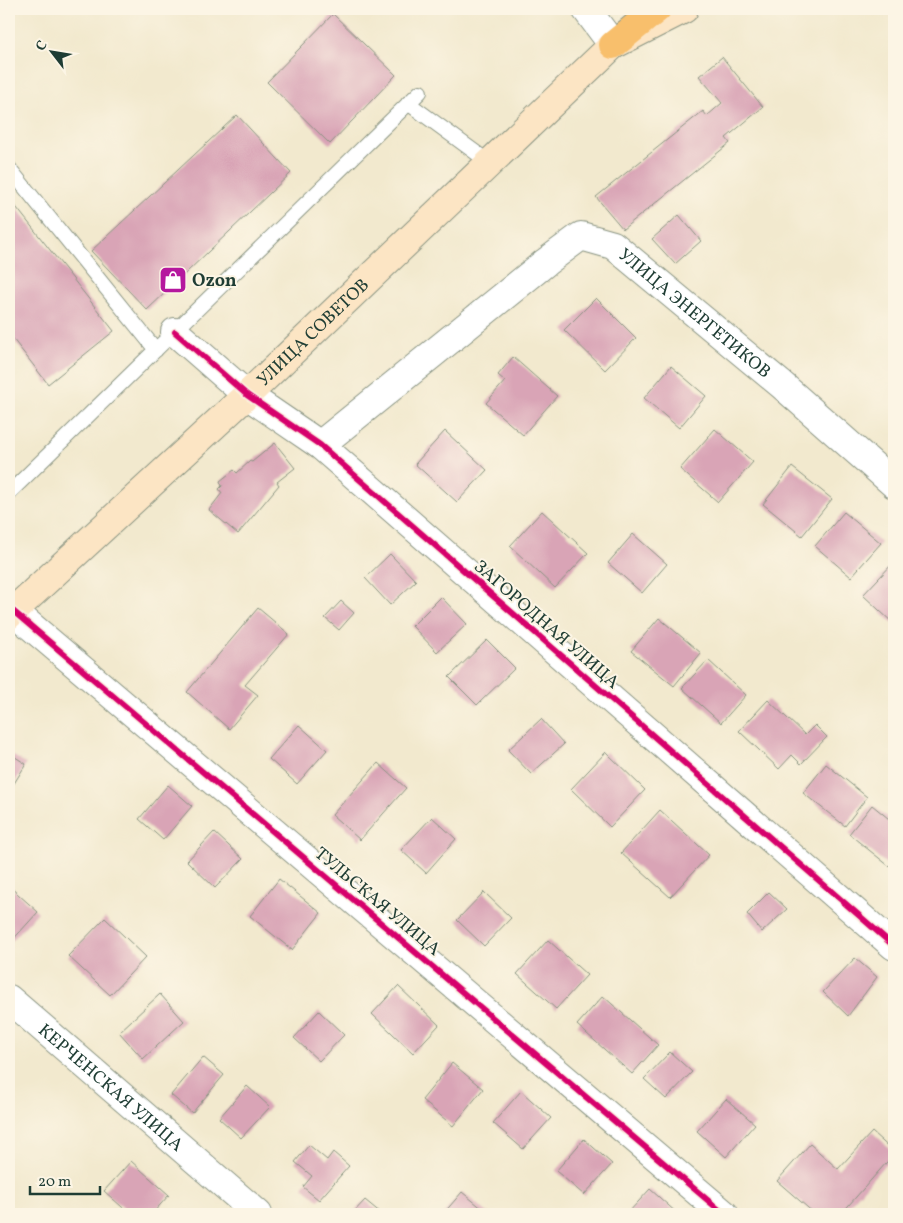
<svg xmlns="http://www.w3.org/2000/svg" width="903" height="1223" font-family="Vollkorn,serif">
	<style>
		.building { fill: #d9a4b6 }
		.lines { fill: none; stroke-linecap: round; stroke-linejoin: round }
		.lane-casing { stroke: #889381; stroke-width: 16 }
		.street-casing { stroke: #889381; stroke-width: 30 }
		.secondary-casing { stroke: #889381; stroke-width: 30 }
		.highway-casing { stroke: #889381; stroke-width: 30 }
		.lane { stroke: #fff; stroke-width: 14 }
		.street { stroke: #fff; stroke-width: 28 }
		.secondary { stroke: #fce5c4; stroke-width: 28 }
		.highway { stroke: #f8bf6c; stroke-width: 28 }
		.cycleway-casing { stroke: #fcf5e5; stroke-width: 9 }
		.cycleway { stroke: #d6006c; stroke-width: 6 }
		.labels { text-anchor: middle; stroke-width: 4; stroke-linejoin: round; paint-order: stroke }
		.poi-label { font-size: 18px; font-weight: bold; fill: #1f3d34; stroke: #fcf5e5; text-anchor: start }
		.street-label { font-size: 18px; fill: #1f3d34; stroke: #fcf5e5 }
	</style>
	<rect width="100%" height="100%" fill="#fcf5e5"/>
	<filter id="ink" filterUnits="userSpaceOnUse"><feTurbulence type="fractalNoise" baseFrequency=".02" numOctaves="2"/><feDisplacementMap in="SourceGraphic" scale="10" xChannelSelector="R" yChannelSelector="G"/><feConvolveMatrix kernelMatrix="1 2 1 2 8 2 1 2 1" color-interpolation-filters="sRGB"/></filter>
	<filter id="wash" filterUnits="userSpaceOnUse"><feTurbulence type="fractalNoise" baseFrequency=".0096" numOctaves="4" result="noise"/><feDisplacementMap in="SourceGraphic" scale="20" xChannelSelector="R" yChannelSelector="G"/><feGaussianBlur stdDeviation="1.12" result="paint"/><feColorMatrix in="noise" values="0 0 0 0 0 0 0 0 0 0 0 0 0 0 0 0 0 1.4 0 .05"/><feComposite in="paint" operator="in"/></filter>
	<g filter="url(#wash)">
		<rect width="100%" height="100%" fill="#f2e9ce"/>
		<g id="blocks">
			<path class="building" d="M333 14 396 75 330 144 267 82Z
				M722 57 763 107 726 138 730 143 623 229 596 197 703 111 707 116 722 103 699 76Z
				M237 115 291 173 147 310 91 251Z
				M9 198 114 331 48 384 9 334Z
				M679 215 701 241 675 264 652 239Z
				M596 298 636 338 605 370 564 330Z
				M513 357 557 396 523 435 486 403 505 381 498 375Z
				M671 366 706 396 679 428 644 398Z
				M715 429 753 462 718 502 680 469Z
				M445 431 487 470 457 502 415 464Z
				M275 443 295 468 277 482 279 485 238 534 209 510 222 493 219 489 222 486 220 481 234 470 237 473 250 461 252 462Z
				M792 467 832 499 802 536 763 504Z
				M542 511 588 553 555 588 510 546Z
				M844 512 881 543 851 577 815 546Z
				M633 534 667 564 642 593 608 563Z
				M390 554 416 581 390 605 365 578Z
				M894 562V624L863 595Z
				M441 597 467 624 437 652 412 626Z
				M341 601 354 613 339 630 325 618Z
				M258 608 289 634 245 685 258 695 229 729 187 692Z
				M659 618 701 653 674 686 631 651Z
				M487 640 515 668 477 705 449 677Z
				M708 660 746 695 721 723 682 688Z
				M768 700 805 735 815 725 827 737 801 764 792 755 779 769 739 731Z
				M541 719 564 744 531 774 508 750Z
				M299 725 327 750 297 784 269 759Z
				M606 752 645 790 610 827 571 789Z
				M9 753 26 764 10 790 9 789Z
				M378 763 406 788 360 840 332 815Z
				M826 764 867 797 845 826 803 793Z
				M168 785 192 806 163 840 139 819Z
				M872 805 894 823V860L889 866 849 834Z
				M660 810 709 855 670 897 621 853Z
				M432 817 456 839 426 873 401 850Z
				M214 832 243 859 215 888 187 861Z
				M279 879 321 913 292 950 250 916Z
				M9 886 38 912 9 944 10 914Z
				M484 892 511 918 484 946 457 920Z
				M769 892 787 909 762 932 747 914Z
				M105 918 146 957 110 995 68 956Z
				M548 940 587 975 556 1009 517 974Z
				M855 958 877 977 848 1016 823 992Z
				M398 986 439 1025 413 1053 372 1014Z
				M160 994 184 1021 143 1059 119 1032Z
				M603 996 658 1045 632 1074 577 1025Z
				M319 1011 344 1035 319 1061 294 1038Z
				M670 1052 692 1072 666 1099 644 1079Z
				M203 1057 224 1075 192 1113 171 1095Z
				M452 1063 483 1089 453 1126 422 1100Z
				M247 1086 270 1107 241 1138 219 1118Z
				M521 1091 551 1118 523 1149 493 1123Z
				M726 1099 755 1124 726 1157 697 1131Z
				M872 1132 894 1152V1154L841 1214H815L777 1181 810 1144 838 1169Z
				M584 1139 612 1164 584 1195 556 1171Z
				M309 1145 327 1160 333 1152 349 1166 319 1200 303 1187 312 1176 295 1162Z
				M131 1161 169 1195 152 1214H130L104 1191Z
				M650 1189 678 1214H627Z
				M462 1192 489 1214H443Z
				M365 1200 382 1214H352Z"/>
		</g>
	</g>
	<g filter="url(#ink)">
		<use href="#blocks" fill-opacity="0" stroke="#889381" stroke-width="1"/>
		<g class="lines">
			<defs>
				<path id="lane" d="M408 103 490 163
					M9 168 156 350
					M9 493 420 92"/>
				<g id="street">
					<path d="M586 9 613 45"/>
					<path d="M175 332 247 395 320 445 894 946"/>
					<path id="s1" d="M320 445 546 262 581 236 613 245 783 386 894 484"/>
					<path d="M13 611 724 1214"/>
					<path id="s2" d="M9 999 258 1214"/>
				</g>
				<g id="secondary">
					<path id="s3" d="M9 615 247 395 613 45 684 9"/>
				</g>
				<path id="highway" d="M613 45 657 9"/>
			</defs>
			<use href="#lane" class="lane-casing"/>
			<use href="#street" class="street-casing"/>
			<use href="#secondary" class="secondary-casing"/>
			<use href="#highway" class="highway-casing"/>
			<use href="#lane" class="lane"/>
			<use href="#street" class="street"/>
			<use href="#secondary" class="secondary"/>
			<use href="#highway" class="highway"/>
			<defs>
				<path id="cycleway" d="M175 332 247 395 320 445 894 946
					M13 611 724 1214"/>
			</defs>
			<use href="#cycleway" class="cycleway-casing"/>
			<use href="#cycleway" class="cycleway"/>
		</g>
	</g>
	<defs>
		<symbol id="shop-square" viewBox="-11 -11 22 22"><rect x="-9" y="-9" width="18" height="18" rx="4" fill="#b5179e" stroke="#fcf5e5"/><path d="M-5-2.5h2.3a2.7 3.5 0 0 1 5.4 0H5L5.5 6h-11ZM-1.5-2.5h3a1.5 2.3 0 0 0-3 0Z" fill="#fff"/></symbol>
	</defs>
	<g fill-rule="evenodd">
		<use href="#shop-square" x="157" y="264" width="32" height="32"/>
	</g>
	<g class="labels">
		<g class="poi-label">
			<text x="192" y="286">Ozon</text>
		</g>
		<g class="street-label">
			<text dy="6" stroke="none"><textPath href="#s1" startOffset="474">УЛИЦА ЭНЕРГЕТИКОВ</textPath></text>
			<text dy="6" stroke="none"><textPath href="#s3" startOffset="415">УЛИЦА СОВЕТОВ</textPath></text>
			<text transform="translate(547 624) rotate(41)" y="6">ЗАГОРОДНАЯ УЛИЦА</text>
			<text transform="translate(378 901) rotate(40)" y="6">ТУЛЬСКАЯ УЛИЦА</text>
			<text dy="6" stroke="none"><textPath href="#s2" startOffset="135">КЕРЧЕНСКАЯ УЛИЦА</textPath></text>
		</g>
	</g>
	<rect width="903" height="1223" fill="none" stroke="#fcf5e5" stroke-width="30"/>
	<g transform="translate(52 52) rotate(301)" stroke="#fcf5e5" stroke-width="4" paint-order="stroke">
	<path d="M0-4L9 19L0 12L-9 19Z" fill="#1f3d34"/>
	<text y="-8" font-size="14" font-weight="bold" text-anchor="middle" fill="#1f3d34">С</text>
	</g>
	<path d="M30 1186v8h70v-8" fill="none" stroke="#1f3d34" stroke-width="2.5"/>
	<text x="38" y="1186" font-size="15" fill="#1f3d34" stroke="#fcf5e5" stroke-width="4" paint-order="stroke">20 m</text>
</svg>
